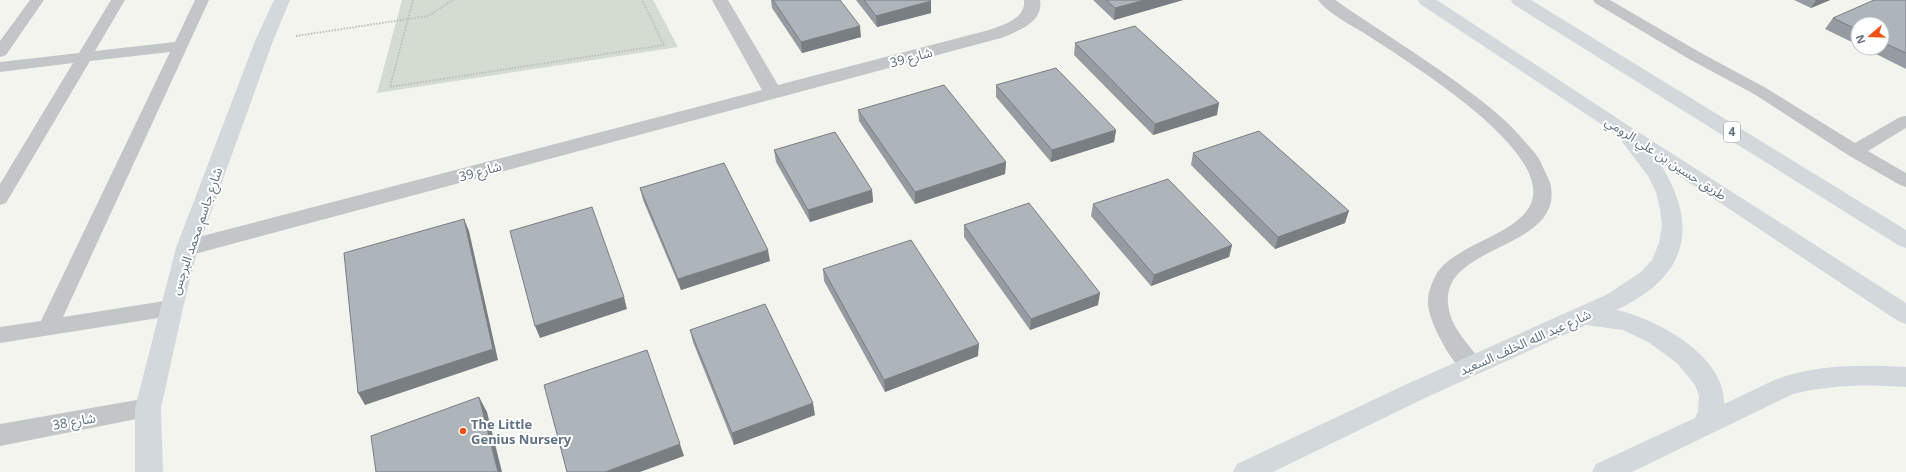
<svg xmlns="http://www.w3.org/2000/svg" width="1906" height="472" font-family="'Noto Sans','Noto Sans Arabic',sans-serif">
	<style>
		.green { fill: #d4dbd0 }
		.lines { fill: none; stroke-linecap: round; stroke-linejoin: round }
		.path { stroke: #bcbec0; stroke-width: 2; stroke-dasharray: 1.5 1.5; stroke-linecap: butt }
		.lane { fill: #c2c6c9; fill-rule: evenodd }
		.street { fill: #c2c6c9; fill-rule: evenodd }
		.secondary { fill: #d2d8dc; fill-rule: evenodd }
		.highway { fill: #d2d8dc; fill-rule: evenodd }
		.wall { fill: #959ba0 }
		.shaded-wall { fill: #797e82 }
		.building { fill: #adb4ba; stroke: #797e82 }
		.poi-dot { fill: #ef5314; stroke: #fff; stroke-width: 1.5 }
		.labels { text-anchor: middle; stroke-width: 4; stroke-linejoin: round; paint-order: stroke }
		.shield { fill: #fff; stroke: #909ca8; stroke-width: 1 }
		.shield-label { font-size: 12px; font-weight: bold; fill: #607182 }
		.street-label { font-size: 13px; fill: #607182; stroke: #fff }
		.poi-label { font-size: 13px; font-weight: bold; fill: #607182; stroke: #fff; text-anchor: start }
	</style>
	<rect width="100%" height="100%" fill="#f4f4ef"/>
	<path class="green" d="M402 0H653L678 47 377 93Z"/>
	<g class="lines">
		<path class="path" d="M413 0 390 87 664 45 642 0
			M296 36 428 16 453 0"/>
		<path class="lane" d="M30 0H44L6 55 0 57V41Z
			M111 0H125L95 51 175 42 195 0H209L63 317 171 300 178 303 181 308 178 313 171 316 0 343V327L41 321 170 52 90 61 6 203 0 205V184L73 63 0 72V62L79 53Z
			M1318 0H1335C1380 31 1426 59 1470 92 1490 107 1510 123 1526 143 1532 150 1539 156 1542 165 1545 172 1550 180 1551 187 1561 250 1443 244 1448 303 1450 330 1471 344 1483 366L1480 372C1474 374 1470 375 1465 372 1451 364 1427 318 1428 302 1428 291 1432 282 1437 273 1458 240 1539 232 1533 187 1526 134 1408 62 1364 33 1352 26 1325 11 1318 0Z
			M1593 0H1610L1701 53 1766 88 1855 143 1900 117 1906 116V128L1868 151 1906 173V187L1900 185 1848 155 1754 94 1689 59 1595 3Z"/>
		<path class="street" d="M712 0H728L778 85 989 30C1003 25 1026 19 1024 0H1040C1044 22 1018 31 1001 38L187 256 179 254 176 248 179 242 187 240 762 90Z
			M148 398 157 401 161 408 157 415 0 446V424Z"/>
		<path class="secondary" d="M274 0H290L273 41 198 248 183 308 161 408 163 472H135V408L176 248 255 41Z
			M1625 126C1639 129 1651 148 1658 160 1701 226 1688 277 1616 310 1656 318 1726 356 1724 404 1743 396 1761 385 1780 378 1821 364 1864 365 1906 367V387C1868 384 1830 385 1793 394L1632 472H1592L1596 464 1695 418 1698 411 1699 396 1695 385 1677 363 1648 342 1623 330 1586 325 1425 398 1273 472H1233L1237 464 1407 384 1608 294 1641 272 1652 260 1659 243 1662 226 1660 209 1656 192 1648 176 1615 132 1618 128Z"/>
		<path class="highway" d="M1418 0H1437L1632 128 1906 303V324L1898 321 1420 4Z
			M1511 0H1531L1906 230V248L1898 245 1513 4Z"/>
	</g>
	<path class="wall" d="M771 0H840L861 37 802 53 772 8Z
		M856 0H930L931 13 877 27Z
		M1093 0H1183L1114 20Z
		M1794 0H1830L1811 8Z
		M1906 0V69L1864 48H1882V24H1858V45L1825 29 1833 18Z
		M1075 43 1217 115 1153 135 1074 55Z
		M996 85 1116 130 1114 142 1051 162 996 97Z
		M858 110 1006 162 1005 174 915 204 859 121Z
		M774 150 872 190 873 202 810 222 776 162Z
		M1193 153 1345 223 1275 249 1191 165Z
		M640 188 770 261 681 290 643 200Z
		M1093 204 1232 245 1229 257 1151 286 1091 216Z
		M964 225 1098 305 1030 330 964 237Z
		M823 269 978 356 885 392 824 281Z
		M690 330 815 415 734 445 693 342Z"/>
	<path class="shaded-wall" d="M1145 0H1183L1114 20 1115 8Z
		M1816 0H1830L1811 8Z
		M931 1V13L877 27 876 16Z
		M860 26 861 37 802 53 801 42Z
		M1219 103 1217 115 1153 135 1155 124Z
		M1116 130 1114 142 1051 162 1052 150Z
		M1006 162 1005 174 915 204V192Z
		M872 190 873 202 810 222 808 210Z
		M1349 211 1345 223 1275 249 1278 237Z
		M464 219 469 231 498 360 365 405 358 393Z
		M1232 245 1229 257 1151 286 1154 275Z
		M768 250 770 261 681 290 678 279Z
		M1100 293 1098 305 1030 330 1031 319Z
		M624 297 627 309 540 338 535 326Z
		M979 344 978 356 885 392 884 380Z
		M479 397 487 412 502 472H498Z
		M813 403 815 415 734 445 732 433Z
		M680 444 684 456 640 472H605Z"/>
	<path class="building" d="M773 0H840L860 26 801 42Z
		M864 0H930L931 1 876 16Z
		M1106 0H1145L1115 8Z
		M1874 0H1906V53L1882 42V24H1858V30L1833 18Z
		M1135 26 1219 103 1155 124 1075 43Z
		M1056 68 1116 130 1052 150 996 85Z
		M944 85 1006 162 915 192 858 110Z
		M1259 131 1349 211 1278 237 1193 153Z
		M835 132 872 190 808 210 774 150Z
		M724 163 768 250 678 279 640 188Z
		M1168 179 1232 245 1154 275 1093 204Z
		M1029 203 1100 293 1031 319 964 225Z
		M592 207 624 297 535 326 510 231Z
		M464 219 493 349 358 393 344 253Z
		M911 240 979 344 884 380 823 269Z
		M765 304 813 403 732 433 690 330Z
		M647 350 680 444 605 472H567L544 385Z
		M479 397 498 472H376L371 436Z"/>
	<circle class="poi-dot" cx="463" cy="431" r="4"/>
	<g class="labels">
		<rect class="shield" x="1724" y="122" width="16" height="20" rx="3"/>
		<g class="shield-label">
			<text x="1732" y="136">4</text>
		</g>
		<g class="street-label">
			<text transform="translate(911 57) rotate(-15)" y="5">شارع 39</text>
			<text transform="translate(1666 158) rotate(33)" y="5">طريق حسين بن علي الرومي</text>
			<text transform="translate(480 171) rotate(-15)" y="5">شارع 39</text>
			<text transform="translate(196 231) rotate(-71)" y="5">شارع جاسم محمد البرجس</text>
			<text transform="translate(1525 342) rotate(-24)" y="5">شارع عبد الله الخلف السعيد</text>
			<text transform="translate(74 421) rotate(-10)" y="5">شارع 38</text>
		</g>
		<g class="poi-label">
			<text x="471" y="429">The Little<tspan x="471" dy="15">Genius Nursery</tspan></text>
		</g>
	</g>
	<g transform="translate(1870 36) rotate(251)"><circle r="19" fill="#ffffff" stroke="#bfc6cd"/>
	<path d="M0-3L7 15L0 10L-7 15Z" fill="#ef5314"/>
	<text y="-6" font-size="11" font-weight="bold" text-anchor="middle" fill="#607182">N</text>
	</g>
</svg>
